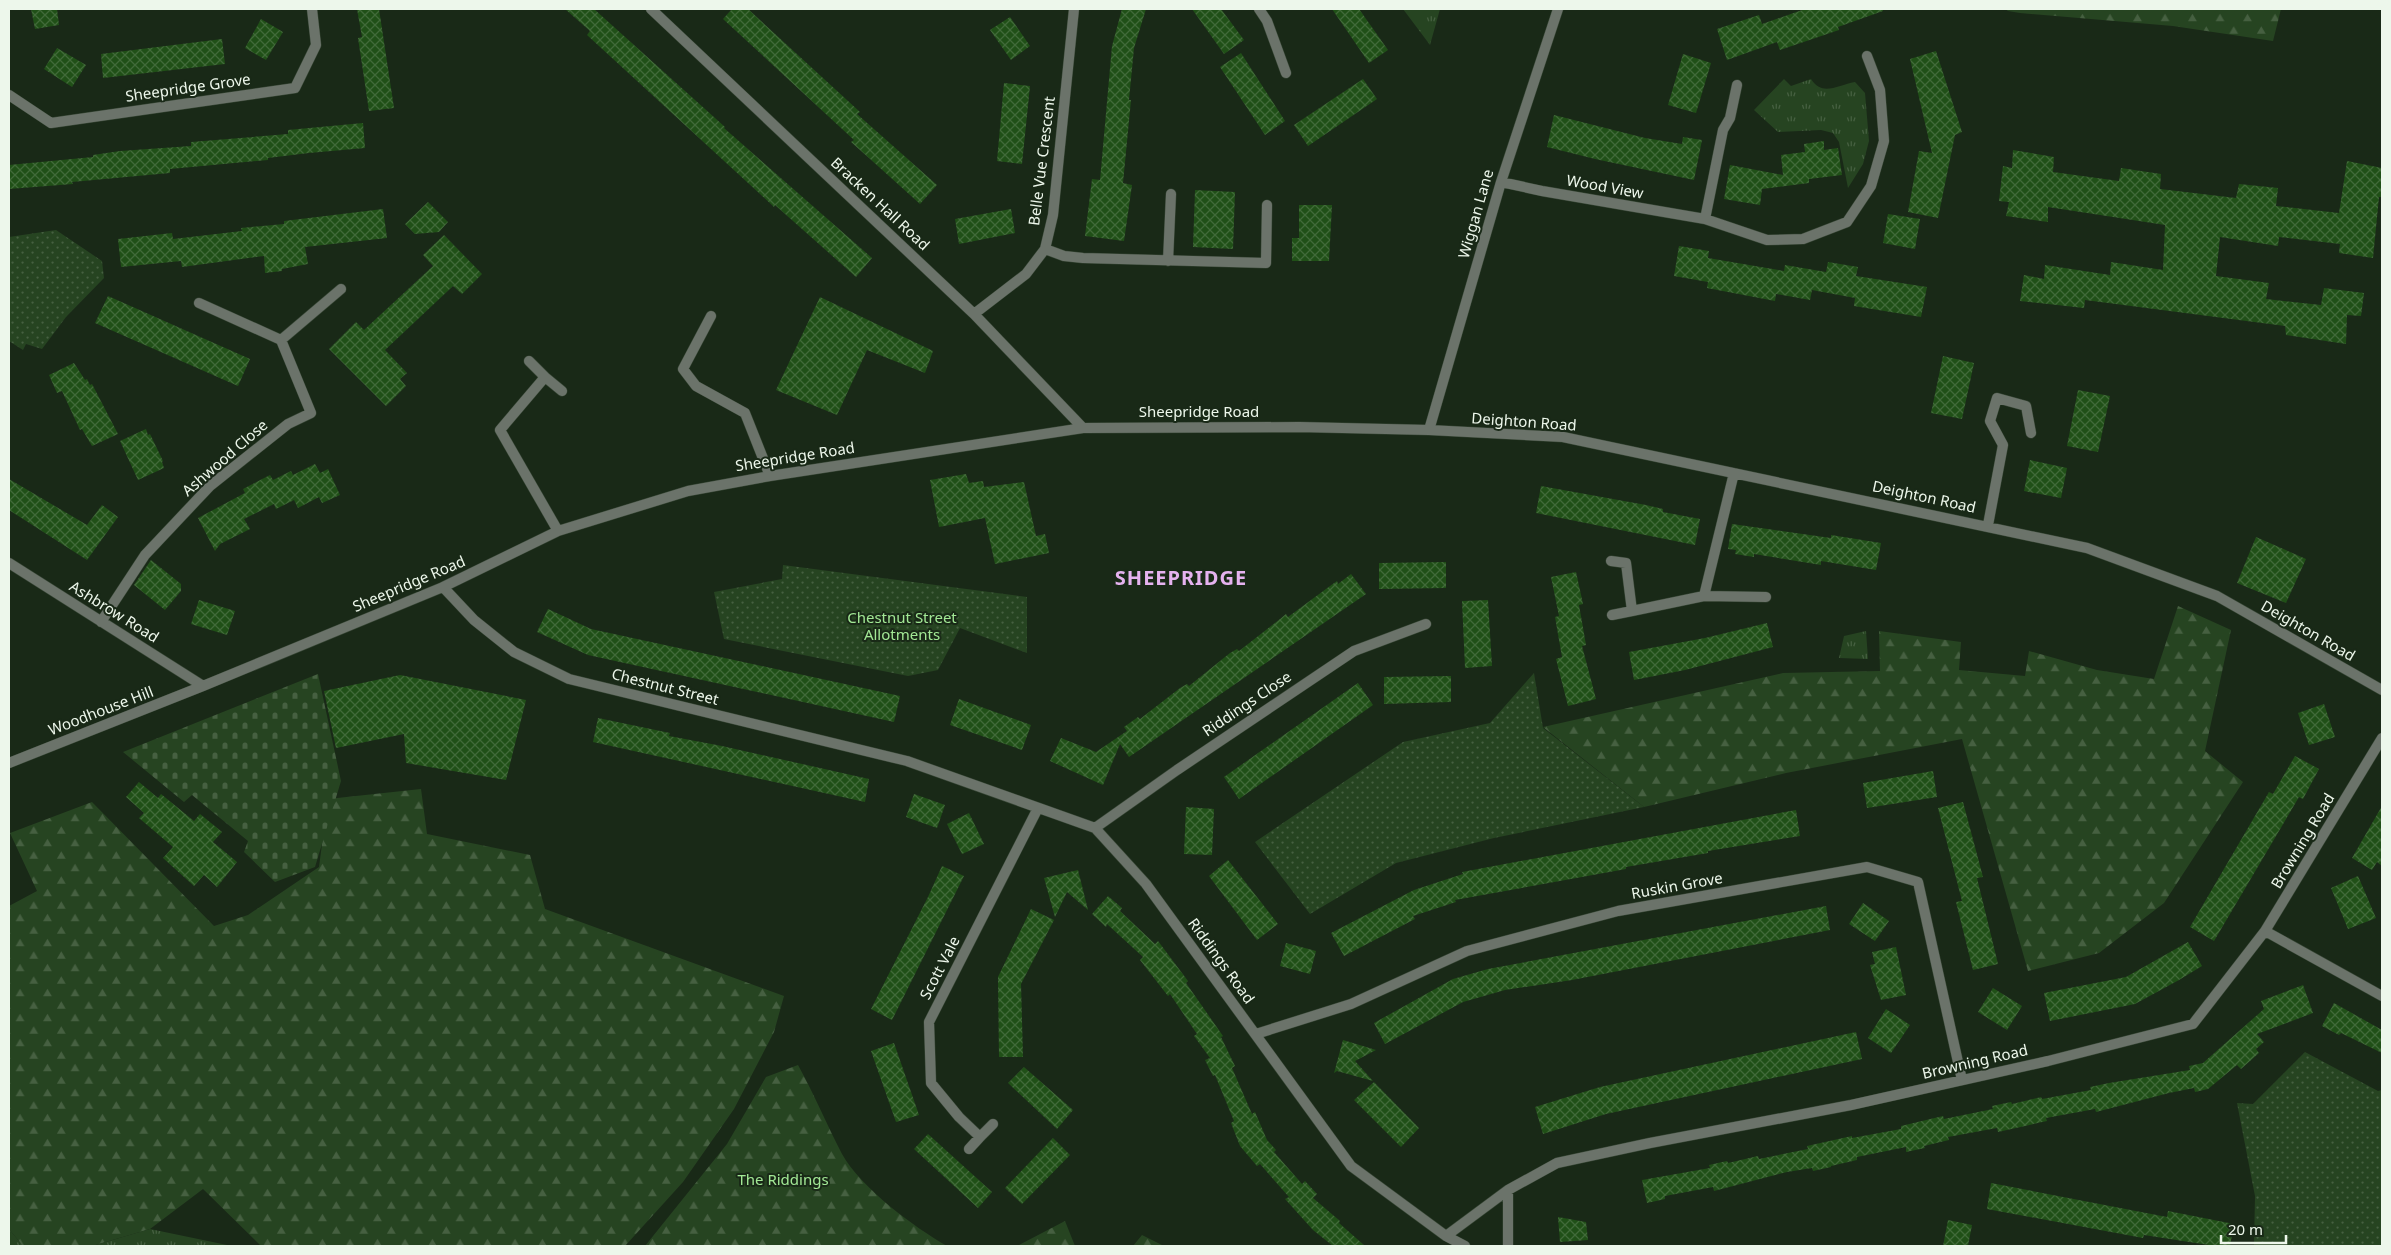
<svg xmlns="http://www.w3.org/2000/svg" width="2391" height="1255" font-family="'Noto Sans',sans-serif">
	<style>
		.grass { fill: url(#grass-dots) }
		.forest { fill: url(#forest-firs) }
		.cemetery { fill: url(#cemetery-stones) }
		.park { fill: url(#park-tufts) }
		.building { fill: url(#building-cross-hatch) }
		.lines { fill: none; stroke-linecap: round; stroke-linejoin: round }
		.minor-casing { stroke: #374635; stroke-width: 11 }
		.minor { stroke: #6b736a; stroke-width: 10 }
		.labels { text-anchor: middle; stroke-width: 4; stroke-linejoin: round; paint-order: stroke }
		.street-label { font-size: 15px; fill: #edf7eb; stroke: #192917 }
		.park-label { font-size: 15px; fill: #a2e895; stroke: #192917 }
		.district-label { font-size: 20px; font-weight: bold; letter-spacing: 1px; fill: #e5b2ef; stroke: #192917 }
	</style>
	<defs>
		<pattern id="grass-dots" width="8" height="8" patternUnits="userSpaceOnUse" patternTransform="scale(1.25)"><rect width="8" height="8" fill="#264421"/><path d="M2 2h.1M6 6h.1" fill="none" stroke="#466041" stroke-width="1.8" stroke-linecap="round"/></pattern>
		<pattern id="forest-firs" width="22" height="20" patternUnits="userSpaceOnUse" patternTransform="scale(1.25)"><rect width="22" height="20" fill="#264421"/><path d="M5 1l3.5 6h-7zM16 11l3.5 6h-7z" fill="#466041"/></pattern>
		<pattern id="cemetery-stones" width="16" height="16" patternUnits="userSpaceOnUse" patternTransform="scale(1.25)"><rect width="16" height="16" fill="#264421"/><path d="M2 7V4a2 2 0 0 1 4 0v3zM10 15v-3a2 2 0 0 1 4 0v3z" fill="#466041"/></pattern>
		<pattern id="park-tufts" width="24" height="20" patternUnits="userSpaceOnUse" patternTransform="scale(1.25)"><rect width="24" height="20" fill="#264421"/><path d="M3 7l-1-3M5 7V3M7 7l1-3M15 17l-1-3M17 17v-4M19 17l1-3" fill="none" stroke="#466041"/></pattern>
		<pattern id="building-cross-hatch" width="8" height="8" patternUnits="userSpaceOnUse" patternTransform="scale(1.25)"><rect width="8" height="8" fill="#205017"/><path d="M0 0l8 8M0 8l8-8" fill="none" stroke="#416a39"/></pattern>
	</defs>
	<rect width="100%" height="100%" fill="#192917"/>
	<path class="grass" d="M56 230 102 261 104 278 66 317 42 349 26 344 23 350 9 341V237Z
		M783 565 1027 597V653L960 628 938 670 908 676 724 639 714 592 782 579Z
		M1534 673 1543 728 1644 807 1494 838 1396 863 1310 914 1255 842 1403 742 1490 723Z
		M2305 1052 2378 1091 2382 1090V1246H2254L2255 1196 2237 1103 2253 1104Z"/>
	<path class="forest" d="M2005 9H2281L2273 41 2173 26 2020 13 2008 11Z
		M2178 606 2231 630 2205 751 2243 782 2164 903 2099 953 2028 971 1962 739 1786 773 1644 807 1543 727 1783 673 1880 671 1879 631 1961 642 1959 670 2025 676 2029 651 2097 670 2154 679Z
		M421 789 427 834 530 855 545 909 784 996 774 1032 734 1109 683 1182 625 1246H261L203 1189 150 1229 92 1246H23L9 1229V906L37 891 10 833 92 802 214 926 248 915 319 867 328 799Z
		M798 1065C814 1094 827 1125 842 1154 861 1188 914 1227 947 1246H645L727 1144 766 1077Z
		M1065 1221 1075 1246H1014L1019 1245Z
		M1142 1235 1164 1246H1133Z"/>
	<path class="cemetery" d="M318 674 341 781 315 867 275 882 244 852 248 841 192 795 184 802 123 752Z"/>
	<path class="park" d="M1403 9H1440L1430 45Z
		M1784 79 1791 86 1811 79C1822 97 1838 85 1855 82L1865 93 1869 141 1863 164 1848 188 1839 142 1833 133 1821 130 1778 132 1754 110Z
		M1866 631 1868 659 1839 658 1844 636Z
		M9 1229 23 1246H9Z
		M150 1229 227 1245 229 1246H92Z"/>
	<path class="building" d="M31 9H57L59 25 35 29Z
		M357 9H379L394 108 369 111 358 38 362 37Z
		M565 9H594L725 127 724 128 872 258 856 277 775 205 774 207 760 194 587 35 590 31Z
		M732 9H748L860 112 857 114 937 185 920 204 869 158 851 142 854 140 723 19Z
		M1122 9H1146L1134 48 1129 100H1131L1123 183 1132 185 1124 241 1085 236 1092 179 1100 180 1112 46Z
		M1192 9H1221L1244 40 1224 54Z
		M1332 9H1359L1388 50 1369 63Z
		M1805 9H1883V11L1838 27 1839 30 1780 50 1777 42 1727 60 1717 29 1759 15 1762 24Z
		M1010 17 1030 46 1011 60 990 30Z
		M261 19 283 32 266 60 245 48Z
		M222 39 225 64 103 78 101 54Z
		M57 48 86 65 72 87 44 69Z
		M1936 51 1962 132 1955 135 1938 218 1908 212 1919 151 1932 153 1910 59Z
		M1241 53 1285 121 1265 135 1220 67Z
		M1683 54 1711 63 1696 113 1668 105Z
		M1363 79 1377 99 1308 146 1294 125Z
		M1004 83 1030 86 1022 164 997 161Z
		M1554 115 1645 138 1682 144 1683 137 1702 140 1694 180 1595 159 1547 147Z
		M363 123 365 148 309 153 268 158V160L170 169V173L72 182 73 184 9 189V165L93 157V155L120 151 191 146V142L288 134V130Z
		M1824 141V150L1838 148 1842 175 1809 179V183L1762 189 1760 205 1724 199 1730 165 1783 175 1781 155 1805 152 1804 144Z
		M2013 150 2054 157 2053 172 2119 181 2121 168 2161 174 2160 189 2236 198 2239 184 2278 188 2276 206 2339 213 2347 161 2382 168V197H2379L2373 258 2339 253 2340 244 2279 237 2278 246 2220 237 2216 276 2269 283 2266 299 2321 305 2324 288 2364 293 2361 316 2347 315 2346 344 2286 335 2285 326 2085 300 2084 308 2020 301 2024 275 2044 279 2045 265 2110 275 2111 262 2163 270 2165 225 2048 207V222L2006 216 2009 202 1999 201 2003 166 2012 168Z
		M1195 190 1235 192 1233 249 1193 247Z
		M428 202 448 222 439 232 415 234 405 224Z
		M1299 205H1332L1329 261H1292V238H1299Z
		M383 209 387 238 305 247 308 264 282 269V271L265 273 264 256 182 267 181 261 121 267 118 239 172 233 173 239 242 231 241 228 284 224V221Z
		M1011 209 1015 233 959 244 955 219Z
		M1888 214 1920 219 1915 249 1883 243Z
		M444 235 482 274 462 294 453 286 385 350 407 373 400 379 406 386 386 406 329 349 356 322 364 330 433 266 423 255Z
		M1679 246 1709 251 1708 258 1784 271 1785 265 1826 272 1828 262 1858 267 1856 276 1927 287 1921 317 1854 306 1855 298 1812 290 1810 300 1776 294 1775 301 1707 288 1708 282 1674 276Z
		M108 296 250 359 238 386 95 323Z
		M820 297 933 351 925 373 867 350 837 415 776 390Z
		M1943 356 1974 363 1962 419 1931 413Z
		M74 363 85 380 87 379 90 385 92 384 118 434 92 446 82 429 80 430 62 391 57 393 49 375Z
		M2078 390 2110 396 2098 452 2067 446Z
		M146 429 148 435 150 434 163 461 162 462 164 468 138 480 120 441Z
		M2030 460 2067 468 2061 498 2024 491Z
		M315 464 320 473 328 469 340 495 322 503 319 497 298 508 294 500 276 509 274 504 244 519 250 529 220 544 215 551 198 518 245 493 243 489 270 475 273 480 291 471 293 475Z
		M966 474 969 483 983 481 984 487 1024 482 1036 536 1045 534 1049 553 995 564 985 518 939 527 930 480Z
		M9 479 87 525 102 505 118 517 87 560 9 510Z
		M1541 486 1646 505 1663 509V512L1700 519 1695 545 1536 513Z
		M1732 524 1831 538V535L1881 543 1876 570 1821 561V565L1754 554V557L1735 554 1736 550 1728 549Z
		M2256 537 2306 559 2286 603 2237 583Z
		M151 560 181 584V591L165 610 134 585Z
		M1446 562V588L1379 589V563Z
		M1576 572 1583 604 1579 605 1586 645 1582 646 1596 699 1568 706 1556 659 1562 657 1555 617 1559 616 1551 577Z
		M1351 574 1366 594 1129 757 1120 744 1103 785 1050 761 1061 738 1096 752 1127 731 1124 727 1138 717 1140 719 1180 688 1187 684 1189 686 1230 653 1237 649 1239 651 1280 619 1286 614 1288 617 1330 586 1337 581 1338 584Z
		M199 600 235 611 227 635 191 624Z
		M1488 600 1492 666 1465 668 1462 601Z
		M548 609 591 629 900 696 894 722 588 655 537 632Z
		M1767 623 1773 647 1685 670 1634 680 1629 652 1705 638Z
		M400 675 526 700 506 780 406 763 404 734 336 748 324 691Z
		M1451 676V702L1384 704V677Z
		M1358 683 1373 705 1239 799 1224 777Z
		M959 699 1031 725 1022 750 950 725Z
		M2324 704 2335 737 2309 745 2298 713Z
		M598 718 670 733 669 736 722 746 869 779 865 802 593 742Z
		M2295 756 2319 769 2303 799 2299 797 2214 941 2190 927 2269 792 2273 794Z
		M1933 771 1937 797 1867 808 1863 783Z
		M139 782 158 798 161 794 194 821 200 814 222 832 213 842 237 862 217 887 204 875 194 886 163 858 173 847 139 818 144 813 126 797Z
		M914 794 945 805 937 828 906 817Z
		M1963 802 1983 877 1977 878 1998 964 1973 970 1956 902 1962 901 1938 808Z
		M2382 806V866L2377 862 2372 870 2352 858Z
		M1186 807 1214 809 1212 855 1184 854Z
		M1796 810 1800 836 1708 851V853L1626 867V869L1455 900 1456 902 1413 916 1415 919 1344 956 1331 933 1414 890 1463 874 1462 872Z
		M969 813 984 844 962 854 947 824Z
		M1228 860 1278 924 1257 940 1209 876Z
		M942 866 964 876 892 1020 871 1009 928 897Z
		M1078 870 1088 910 1067 892 1055 917 1044 878Z
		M2358 876 2376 918 2348 929 2331 888Z
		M1108 896 1122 908 1120 911 1155 944 1158 941 1188 981 1186 983 1223 1036 1221 1037 1235 1066 1232 1068 1252 1114 1255 1112 1267 1140 1276 1150 1274 1152 1302 1184 1305 1181 1317 1194 1313 1198 1340 1221 1339 1223 1365 1246H1333L1313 1230 1285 1199 1289 1197 1260 1164 1257 1166 1240 1146 1231 1123 1234 1121 1215 1075 1213 1076 1205 1060 1210 1058 1194 1036 1197 1034 1170 994 1168 996 1140 960 1143 957 1107 924 1106 927 1092 914Z
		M1863 903 1889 921 1875 941 1849 924Z
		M1826 906 1830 930 1572 980 1505 990 1463 1002 1385 1044 1374 1023 1453 979 1488 969Z
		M1031 909 1054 920 1021 984 1023 1057H999L998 977Z
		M2188 942 2202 966 2179 980 2135 1004 2050 1021 2044 993 2126 977Z
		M1286 943 1316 951 1310 974 1280 966Z
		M1896 947 1906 995 1881 1000 1870 965 1875 964 1872 952Z
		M2303 985 2313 1013 2257 1034 2264 1042 2256 1049 2259 1053 2241 1069 2237 1065 2208 1089 2195 1092 2194 1088 2169 1093 2096 1112 2095 1109 2046 1118 2047 1121 1998 1132 1997 1128 1948 1137 1949 1140 1924 1146 1925 1148 1906 1152V1147L1857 1157V1160L1831 1166V1167L1813 1171 1812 1168 1787 1172 1714 1191 1713 1187 1665 1196V1199L1647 1203 1642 1180 1710 1168 1709 1165 1727 1161 1728 1163 1758 1156 1759 1159 1808 1149 1807 1146 1852 1136V1138L1901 1129V1126L1943 1116 1944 1119 1993 1109 1992 1106 2011 1102 2012 1104 2041 1097 2042 1099 2091 1090 2090 1087 2109 1083 2190 1070 2189 1066 2203 1063 2264 1009 2261 1001Z
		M1993 988 2022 1006 2007 1030 1978 1012Z
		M2334 1003 2382 1030V1053L2341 1033 2339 1035 2322 1026Z
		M1886 1009 1910 1025 1891 1053 1868 1038Z
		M1856 1032 1862 1059 1606 1114 1543 1134 1535 1107 1600 1087Z
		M1343 1040 1376 1050 1355 1061 1373 1081 1337 1071 1334 1073Z
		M894 1043 919 1115 896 1122 871 1051Z
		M1024 1067 1073 1110 1057 1129 1008 1083Z
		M1374 1082 1419 1128 1401 1147 1354 1100Z
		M928 1134 992 1192 978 1208 914 1149Z
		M1053 1138 1070 1155 1022 1204 1005 1188Z
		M1991 1183 2167 1217 2168 1211 2234 1224 2230 1246H2215L2144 1235 2143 1238 1987 1209Z
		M1558 1217 1586 1222 1588 1240 1560 1242Z
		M1948 1220 1972 1225 1968 1246H1943Z"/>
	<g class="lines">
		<defs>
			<path id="minor" d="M651 9 974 314 1083 428
				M1259 9 1267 21 1286 73
				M9 95 51 123 295 88 316 45 312 9
				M1501 182 1542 191 1705 219 1767 240 1803 239 1847 222 1871 186 1884 141 1880 90 1867 56
				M1705 219 1723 130 1730 118 1737 85
				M1045 249 1064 256 1083 258 1266 263 1267 205
				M1168 261 1171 194
				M199 303 281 340
				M974 314 1026 274 1045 249 1053 215 1074 9
				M711 316 683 369 696 386 745 413 770 476
				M529 361 545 377 500 430 558 531
				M545 377 562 391
				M1429 430 1501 182 1558 9
				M1734 473 1704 596 1766 597
				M1988 525 2003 445 1990 421 1997 398 2026 406 2031 433
				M1611 561 1626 563 1632 611 1704 596
				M9 563 203 686
				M443 587 474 620 514 652 569 679 907 761 1095 828 1146 884 1351 1166 1446 1236 1465 1246
				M1612 615 1632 611
				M101 622 145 555 210 486 288 424 311 413 281 340 341 289
				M9 763 203 686 443 587 558 531 688 491 770 476 1083 428 1299 427 1429 430 1563 437 2087 548 2217 596 2382 690
				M1095 828 1177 770 1354 651 1426 624
				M2265 931 2382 996
				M1256 1034 1351 1004 1467 951 1618 911 1867 867 1918 882 1962 1080
				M980 1137 993 1124
				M969 1149 980 1137 959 1117 931 1083 929 1022 1038 808
				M1508 1190V1246
				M1446 1236 1508 1190 1557 1163 1650 1143 1851 1105 2048 1061 2193 1024 2265 931 2382 738"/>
		</defs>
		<use href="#minor" class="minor-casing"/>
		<use href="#minor" class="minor"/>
	</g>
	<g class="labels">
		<g class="street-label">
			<text transform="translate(188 88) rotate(-8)" y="5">Sheepridge Grove</text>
			<text transform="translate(1042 161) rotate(-83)" y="5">Belle Vue Crescent</text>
			<text transform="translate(1605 187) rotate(10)" y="5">Wood View</text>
			<text transform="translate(880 204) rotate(43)" y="5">Bracken Hall Road</text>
			<text transform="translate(1476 214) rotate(-74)" y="5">Wiggan Lane</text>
			<text x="1199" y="417">Sheepridge Road</text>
			<text transform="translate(1524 422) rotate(4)" y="5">Deighton Road</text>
			<text transform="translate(795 457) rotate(-9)" y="5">Sheepridge Road</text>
			<text transform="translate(225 458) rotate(-41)" y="5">Ashwood Close</text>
			<text transform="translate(1924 497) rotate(12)" y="5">Deighton Road</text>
			<text transform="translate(409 584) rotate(-23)" y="5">Sheepridge Road</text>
			<text transform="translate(114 612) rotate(32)" y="5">Ashbrow Road</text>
			<text transform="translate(2308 631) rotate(30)" y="5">Deighton Road</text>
			<text transform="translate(665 687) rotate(14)" y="5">Chestnut Street</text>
			<text transform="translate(1247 704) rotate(-34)" y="5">Riddings Close</text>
			<text transform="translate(101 711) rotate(-21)" y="5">Woodhouse Hill</text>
			<text transform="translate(2303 841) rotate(-59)" y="5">Browning Road</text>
			<text transform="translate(1677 886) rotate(-10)" y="5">Ruskin Grove</text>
			<text transform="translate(1221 961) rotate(54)" y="5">Riddings Road</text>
			<text transform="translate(940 968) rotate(-63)" y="5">Scott Vale</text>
			<text transform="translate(1975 1062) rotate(-13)" y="5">Browning Road</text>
		</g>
		<g class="park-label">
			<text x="902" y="623">Chestnut Street<tspan x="902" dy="17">Allotments</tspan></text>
			<text x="783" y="1185">The Riddings</text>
		</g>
		<g class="district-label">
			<text x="1181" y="585">SHEEPRIDGE</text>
		</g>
	</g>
	<rect width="2391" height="1255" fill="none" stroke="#edf7eb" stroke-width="20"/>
	<path d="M2221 1235v8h65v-8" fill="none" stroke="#edf7eb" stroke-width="2.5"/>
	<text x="2228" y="1235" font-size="15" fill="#edf7eb" stroke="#192917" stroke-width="4" paint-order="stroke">20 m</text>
</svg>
